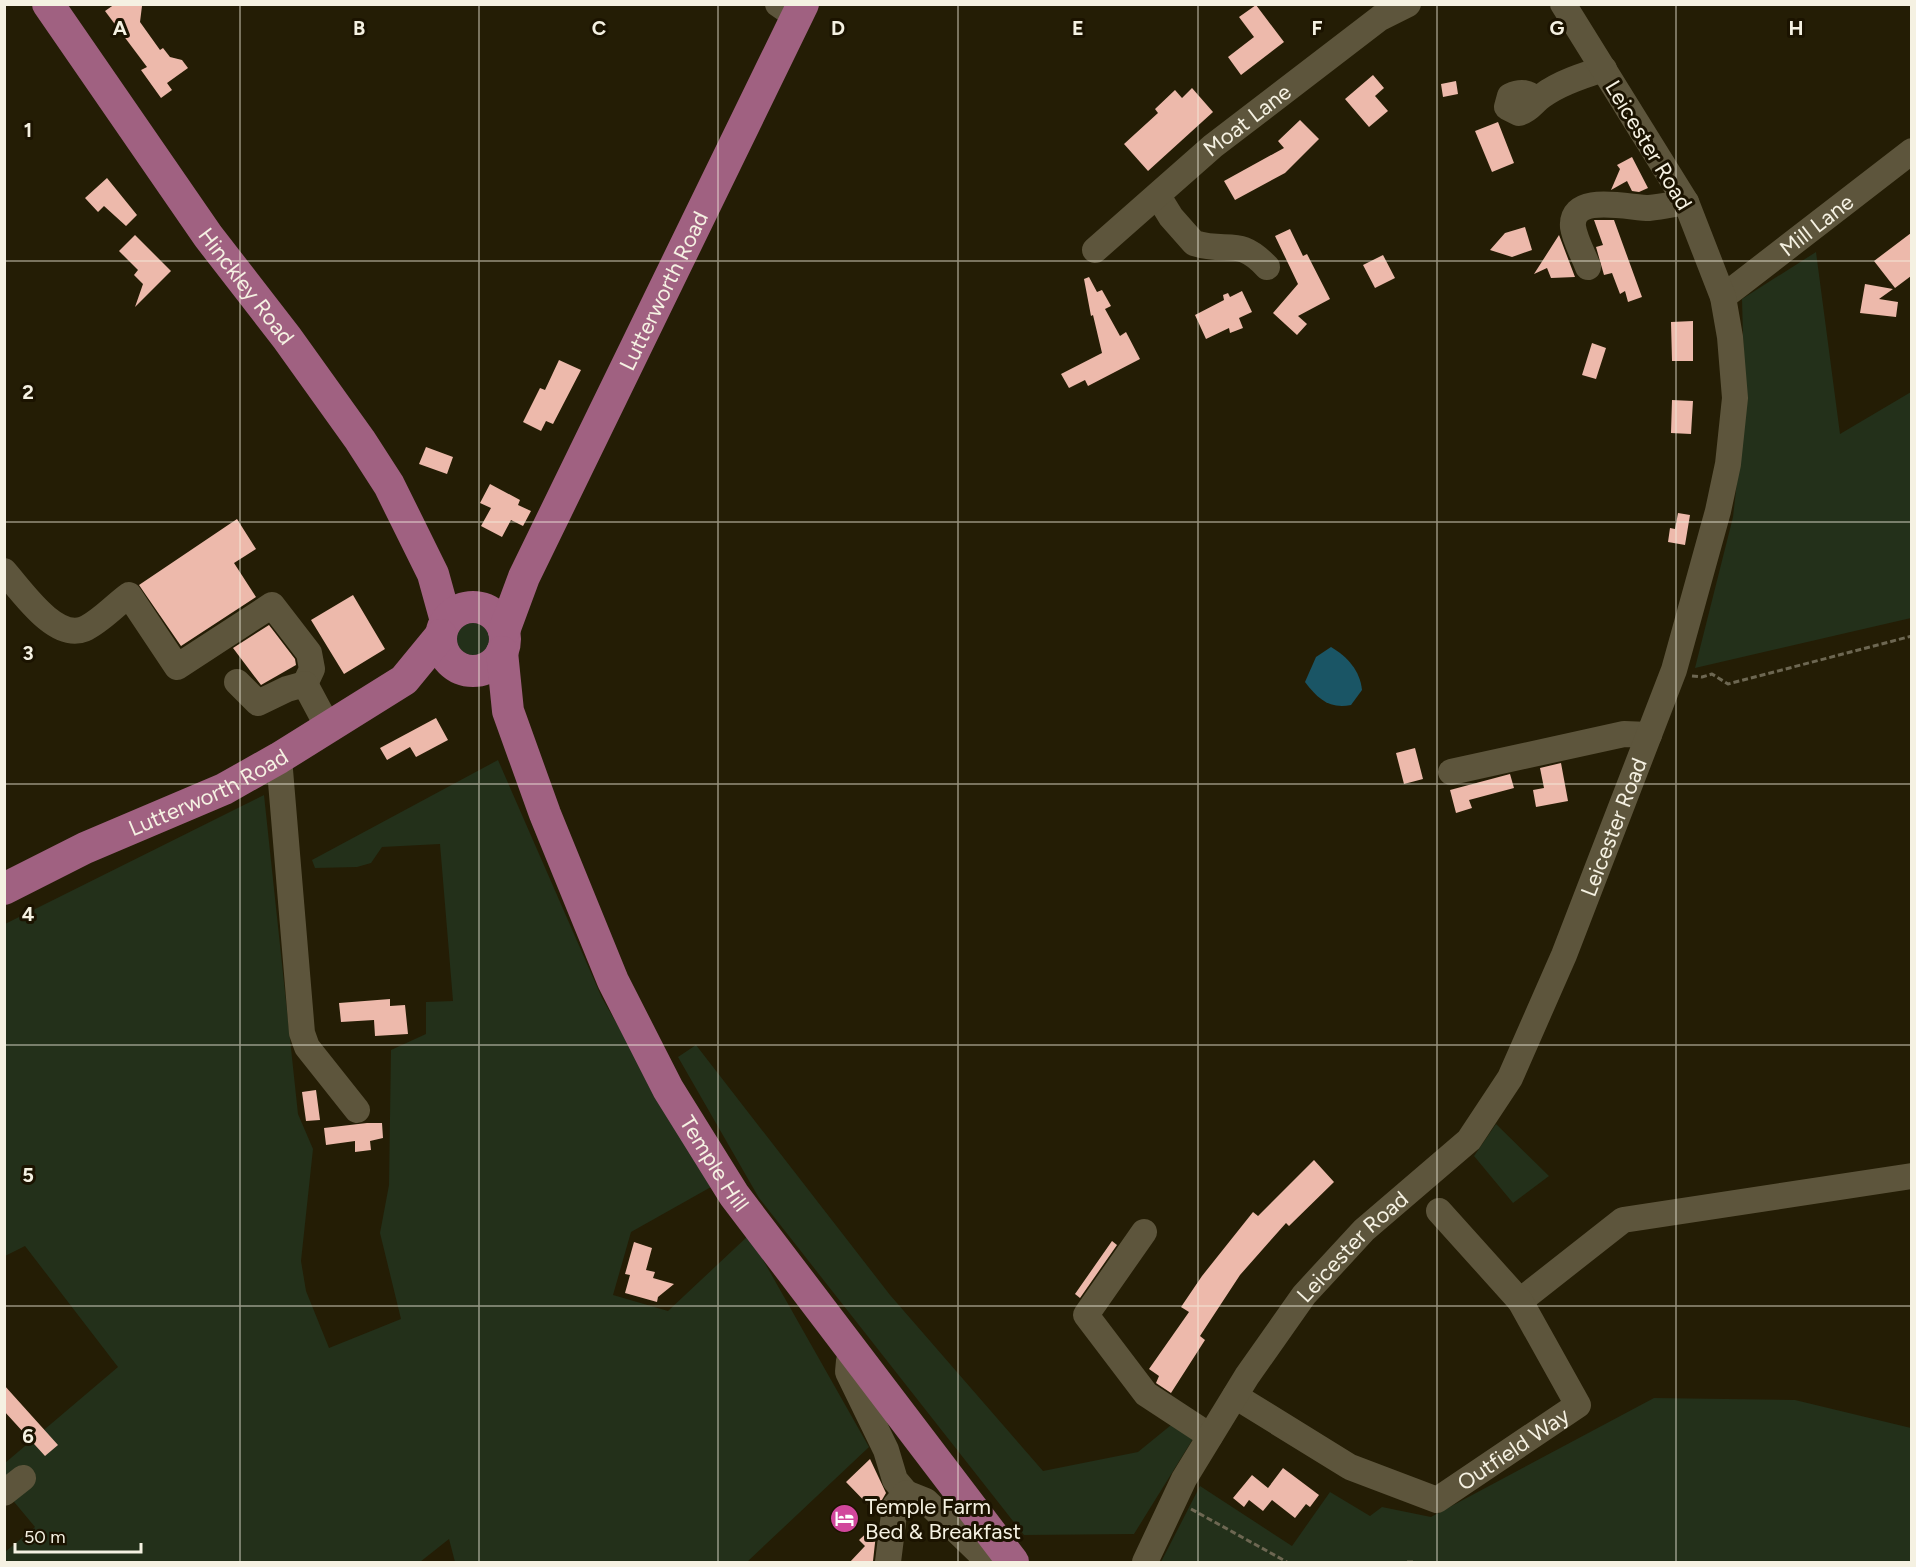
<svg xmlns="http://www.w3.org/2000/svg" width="1916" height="1567" font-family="Figtree,sans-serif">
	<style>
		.green { fill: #23301a }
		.water { fill: #1a5565 }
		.building { fill: #edb9ab }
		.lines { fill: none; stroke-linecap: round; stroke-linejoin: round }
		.path { stroke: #6d6752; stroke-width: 3; stroke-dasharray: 6 3; stroke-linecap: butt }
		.minor { stroke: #5d553c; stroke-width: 26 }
		.major { stroke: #a06181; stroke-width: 32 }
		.grid { fill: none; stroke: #f5f1e2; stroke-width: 1.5; stroke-opacity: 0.55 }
		.labels { text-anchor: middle; stroke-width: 6; stroke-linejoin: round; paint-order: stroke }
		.street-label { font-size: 22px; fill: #f5f1e2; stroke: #1b1300 }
		.poi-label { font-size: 22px; fill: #f5f1e2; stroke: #1b1300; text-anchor: start }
		.grid-label { font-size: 20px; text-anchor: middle; font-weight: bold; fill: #f5f1e2; stroke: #1b1300; stroke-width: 6; stroke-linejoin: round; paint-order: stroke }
	</style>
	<rect width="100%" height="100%" fill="#241d05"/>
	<path class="green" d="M1816 252 1840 434 1911 392V618L1695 668 1733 517 1745 410 1742 299Z
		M450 639a23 23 0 1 1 46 0a23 23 0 1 1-46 0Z
		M498 760 602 998 711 1187 631 1232 613 1295 668 1311 749 1235 869 1447 747 1562H455L449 1539 420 1562H5V1552L35 1527 5 1491V1463L118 1367 25 1246 5 1256V924L264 795 298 1114 313 1149 301 1261 306 1291 329 1348 401 1319 380 1233 389 1185 391 1050 426 1034V1002L453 1001 440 844 382 847 371 863 357 867 315 868 312 860Z
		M696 1045 890 1295 1043 1471 1138 1452 1176 1421 1196 1434 1134 1534 1024 1535 759 1198 678 1057Z
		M1496 1124 1549 1176 1513 1203 1474 1156Z
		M1654 1398 1795 1400 1911 1428V1562H1161L1200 1486 1292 1546 1330 1492 1370 1516 1382 1507 1431 1517Z"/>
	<path class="water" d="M1331 647C1348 657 1360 671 1362 690L1351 705C1329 709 1318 699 1305 682L1316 657Z"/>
	<path class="building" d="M115 4 142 6 140 22 160 50 163 48 170 57 182 60 188 68 167 83 172 90 161 98 141 70 147 67 105 11Z
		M1256 5 1284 42 1241 75 1228 57 1254 37 1239 17Z
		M1373 75 1384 88 1375 96 1388 111 1369 127 1345 99Z
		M1456 81 1458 94 1443 97 1441 84Z
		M1192 88 1213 112 1148 171 1124 144 1158 113 1155 109 1175 90 1182 98Z
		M1300 120 1319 139 1285 173 1235 200 1224 181 1284 148 1278 141Z
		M1498 122 1514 163 1492 172 1475 131Z
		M1632 157 1648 188 1639 192 1632 191 1627 181 1611 190 1620 169 1617 165Z
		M107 178 137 215 126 226 104 206 98 212 85 198Z
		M1594 220H1614L1642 297 1628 302 1625 291 1620 294 1612 273 1604 275 1596 247 1603 245Z
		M1525 227 1532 250 1512 257 1490 250 1505 233Z
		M1290 229 1303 256 1307 254 1330 299 1298 316 1307 324 1297 335 1273 313 1298 284 1275 236Z
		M1911 233V276L1895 288 1874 261Z
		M135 235 171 271 135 307 143 284 134 275 138 270 119 251Z
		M1559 235 1575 277 1551 278 1547 268 1534 274Z
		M1383 255 1395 278 1375 288 1363 265Z
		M1089 277 1097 292 1102 290 1111 306 1105 309 1120 336 1126 332 1140 359 1088 386 1085 380 1069 388 1061 374 1102 353 1093 315 1091 316 1084 279Z
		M1865 284 1893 289 1879 299 1898 302 1896 317 1860 313Z
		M1242 291 1252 312 1239 318 1243 328 1230 333 1229 328 1206 339 1195 315 1224 300 1223 295 1228 293 1230 297Z
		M1693 321V361H1672L1671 322Z
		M1592 343 1606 348 1596 379 1582 375Z
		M559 360 581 370 553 424 546 421 541 431 523 422 540 388 545 390Z
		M1672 400 1693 401 1691 434 1671 433Z
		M426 447 453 457 447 474 419 464Z
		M490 484 520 500 518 505 531 511 523 526 511 520 502 537 481 526 491 508 480 503Z
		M1678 513 1690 515 1685 545 1668 542 1670 528 1675 529Z
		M237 519 256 549 234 563 256 597 181 646 139 585Z
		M353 595 385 649 344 674 311 620Z
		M269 625 295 659 296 665 261 685 233 648Z
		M436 718 448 740 416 757 410 747 387 760 380 748Z
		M1415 748 1423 779 1404 784 1396 753Z
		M1561 763 1568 801 1536 807 1533 790 1544 788 1540 768Z
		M1510 774 1514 788 1469 800 1472 808 1456 813 1450 790Z
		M390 999V1006L405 1005 408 1034 375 1036 374 1020 341 1022 339 1003Z
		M316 1090 320 1120 306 1121 302 1092Z
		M367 1123H382L383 1138 370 1141 371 1150 355 1152V1141L326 1145 324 1128Z
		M1314 1160 1334 1182 1289 1226 1286 1223 1240 1275 1200 1336 1205 1340 1171 1393 1156 1383 1159 1376 1149 1369 1189 1312 1181 1307 1202 1276 1253 1212 1258 1216Z
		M1112 1241 1117 1245 1080 1298 1075 1294Z
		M634 1242 652 1248 646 1270 655 1272 653 1278 674 1284 658 1297 657 1302 625 1293 630 1275 625 1274Z
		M4 1385 58 1445 45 1456 4 1411Z
		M870 1459 886 1493 875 1512 846 1482Z
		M1283 1468 1319 1495 1310 1507 1306 1504 1295 1518 1272 1500 1263 1511 1249 1500 1244 1507 1233 1498 1252 1475 1268 1488Z
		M871 1529 876 1534 873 1561 849 1563 865 1546 859 1540Z"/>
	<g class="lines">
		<path class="path" d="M1692 676 1702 677 1712 674 1728 684 1912 636
			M1191 1509 1287 1562
			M1407 1562H1416"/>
		<g class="minor">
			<path d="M778 4 797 17"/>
			<path d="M1537 100C1528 92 1521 91 1510 96L1507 107 1519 113C1530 110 1533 102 1542 96 1559 83 1584 75 1604 69"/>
			<path d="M1158 196 1171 217 1194 243C1229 254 1238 236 1267 267"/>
			<path id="s1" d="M1095 250 1213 146 1380 18 1408 4"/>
			<path d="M1588 267C1583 254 1575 240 1573 227 1570 192 1629 208 1649 208 1661 207 1674 204 1686 202"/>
			<path id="s2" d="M1723 297 1912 151"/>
			<path d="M4 571C21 590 55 641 84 629 100 622 115 605 129 595L177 667 272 605 309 653 312 669 305 684"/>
			<path d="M237 682 258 703 287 689 305 684 328 727"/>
			<path d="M279 758 302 1033 307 1047 357 1110"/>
			<path d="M1451 772 1624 734 1649 735"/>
			<path d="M1144 1232 1086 1315 1146 1394 1210 1436"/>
			<path d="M1520 1301 1623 1220 1912 1176"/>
			<path d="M857 1357 849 1361 848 1372 886 1450 895 1480 906 1493"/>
			<path id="s3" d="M1235 1396 1350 1467 1437 1500 1578 1405 1520 1301 1439 1211"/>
			<path d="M4 1493 23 1478"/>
			<path d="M888 1562 895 1506 906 1493 926 1501 989 1562"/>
			<path id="s4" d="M1145 1562 1184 1479 1247 1376 1304 1295 1364 1230 1469 1140 1510 1078 1564 955 1674 670 1718 511 1728 464 1735 398 1730 337 1723 297 1686 202 1563 4"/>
		</g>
		<g class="major">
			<path id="s5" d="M48 4 208 236 287 338 360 440 389 485 433 574 446 621"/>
			<circle cx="473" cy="639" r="32"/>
			<path id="s6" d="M504 631 524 577 803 4"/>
			<path id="s7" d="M502 652 508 711 545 814 613 981 668 1089 734 1195 1013 1562"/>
			<path id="s8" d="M4 889 85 848 224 789 279 758 404 680 441 635"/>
		</g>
	</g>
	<path class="grid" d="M240 4V1562M479 4V1562M718 4V1562M958 4V1562M1198 4V1562M1437 4V1562M1676 4V1562M4 261H1912M4 522H1912M4 784H1912M4 1045H1912M4 1306H1912"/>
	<defs>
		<symbol id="hotel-disc" viewBox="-11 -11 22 22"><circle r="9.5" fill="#d1479c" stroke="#1b1300"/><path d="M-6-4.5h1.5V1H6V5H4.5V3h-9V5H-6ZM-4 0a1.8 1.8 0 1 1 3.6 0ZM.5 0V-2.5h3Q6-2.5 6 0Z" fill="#fff"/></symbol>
	</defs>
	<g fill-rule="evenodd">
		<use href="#hotel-disc" x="828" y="1502" width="33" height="33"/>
	</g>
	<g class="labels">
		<g class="street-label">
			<text dy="8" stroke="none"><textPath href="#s1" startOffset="200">Moat Lane</textPath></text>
			<text transform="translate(1649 145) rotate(59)" y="8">Leicester Road</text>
			<text dy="8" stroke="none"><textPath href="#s2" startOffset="118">Mill Lane</textPath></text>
			<text dy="8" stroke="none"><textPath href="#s5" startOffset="345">Hinckley Road</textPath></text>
			<text dy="8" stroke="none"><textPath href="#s6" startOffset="376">Lutterworth Road</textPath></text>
			<text dy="8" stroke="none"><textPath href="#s8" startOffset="226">Lutterworth Road</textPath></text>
			<text dy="8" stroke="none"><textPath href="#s4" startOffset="884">Leicester Road</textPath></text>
			<text dy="8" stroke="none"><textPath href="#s7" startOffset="558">Temple Hill</textPath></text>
			<text dy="8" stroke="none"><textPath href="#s4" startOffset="380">Leicester Road</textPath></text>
			<text dy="8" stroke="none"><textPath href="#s3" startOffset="320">Outfield Way</textPath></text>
		</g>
		<g class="poi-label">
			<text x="865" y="1514">Temple Farm<tspan x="865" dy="25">Bed &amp; Breakfast</tspan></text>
		</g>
	</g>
	<g class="grid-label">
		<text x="120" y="35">A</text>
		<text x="359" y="35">B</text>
		<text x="599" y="35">C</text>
		<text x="838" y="35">D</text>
		<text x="1078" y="35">E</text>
		<text x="1317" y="35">F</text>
		<text x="1557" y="35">G</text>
		<text x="1796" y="35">H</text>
		<text x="28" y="137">1</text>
		<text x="28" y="399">2</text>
		<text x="28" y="660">3</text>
		<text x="28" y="921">4</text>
		<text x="28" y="1182">5</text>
		<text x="28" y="1443">6</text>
	</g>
	<rect width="1916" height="1567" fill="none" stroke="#f5f1e2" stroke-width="12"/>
	<path d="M15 1543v9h126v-9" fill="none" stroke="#f5f1e2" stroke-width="3"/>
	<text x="24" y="1543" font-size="18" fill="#f5f1e2" stroke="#1b1300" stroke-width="4.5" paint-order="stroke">50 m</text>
</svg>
